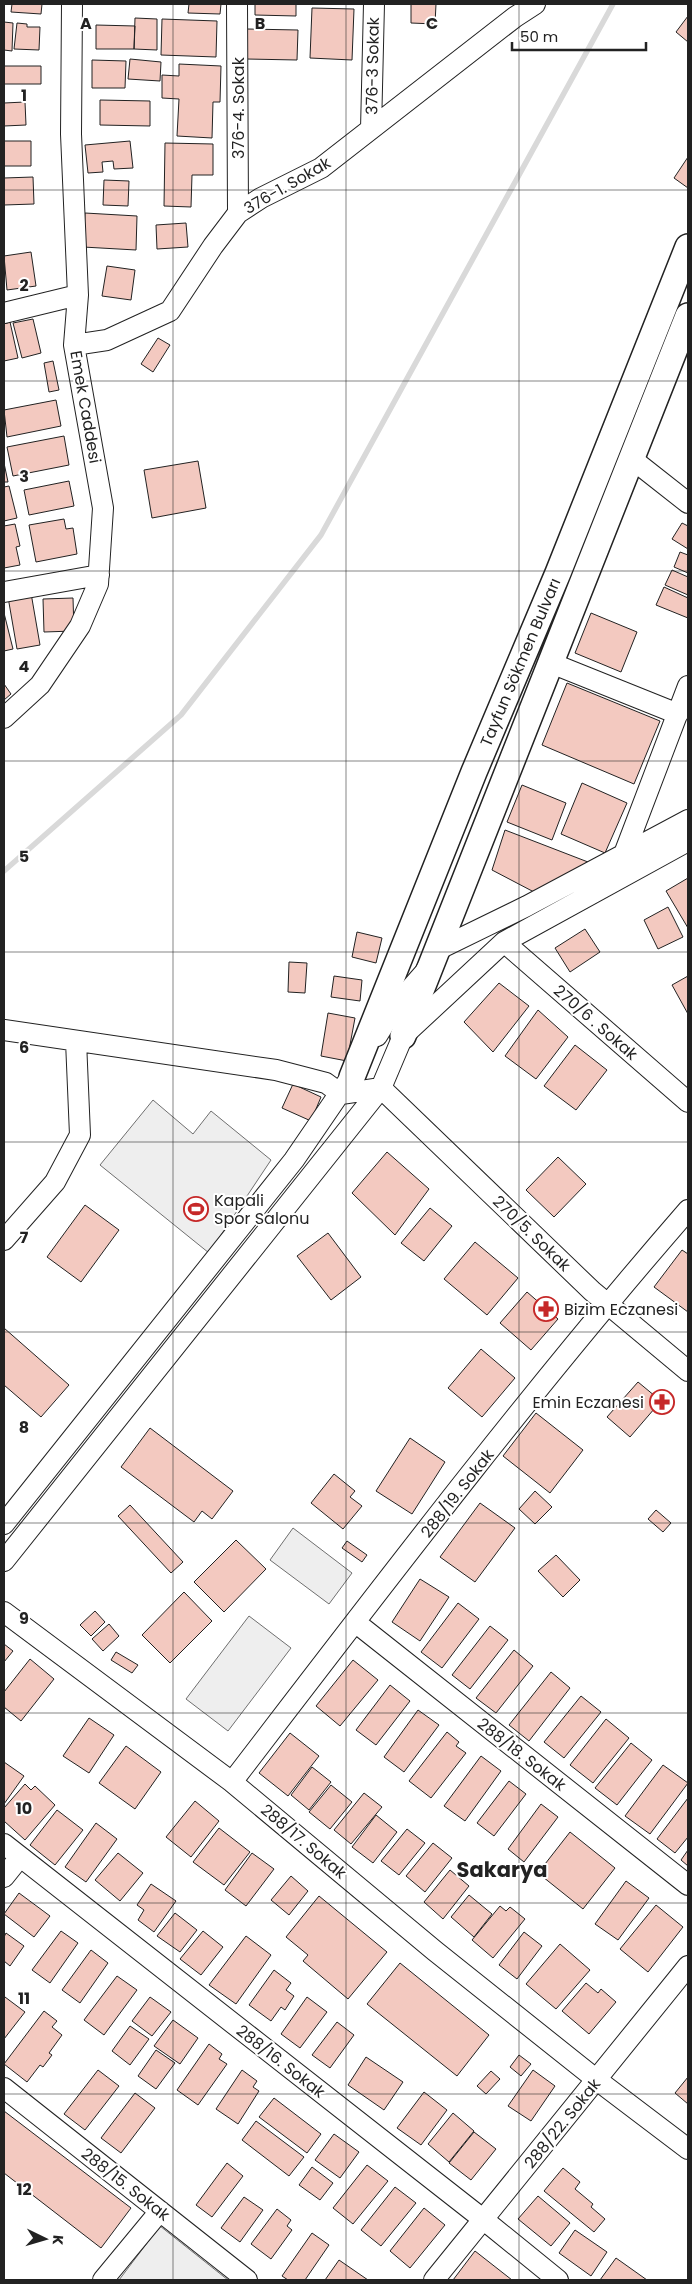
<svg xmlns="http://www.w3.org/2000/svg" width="692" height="2284" font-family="Poppins,sans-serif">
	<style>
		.green { fill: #eee; stroke: #6f6f6f }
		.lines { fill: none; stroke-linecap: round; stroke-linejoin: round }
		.stream { stroke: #d9d9d9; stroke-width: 5.5 }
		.building { fill: #f3c9c0; stroke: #222 }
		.minor-casing { stroke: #222; stroke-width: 22 }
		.major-casing { stroke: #222; stroke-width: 28 }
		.minor { stroke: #fff; stroke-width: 20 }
		.major { stroke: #fff; stroke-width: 25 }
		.grid { fill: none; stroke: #222; stroke-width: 1; stroke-opacity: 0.55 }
		.labels { text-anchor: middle; stroke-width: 4; stroke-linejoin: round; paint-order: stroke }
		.street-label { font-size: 16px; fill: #222; stroke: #fff }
		.poi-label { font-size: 16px; fill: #222; stroke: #fff; text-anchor: start }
		.district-label { font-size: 21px; font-weight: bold; fill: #222; stroke: #fff }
		.grid-label { font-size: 16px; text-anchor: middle; font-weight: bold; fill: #222; stroke: #fff; stroke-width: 4; stroke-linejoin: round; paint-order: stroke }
	</style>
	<rect width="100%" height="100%" fill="#fff"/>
	<path class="green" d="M153 1100 193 1134 211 1111 271 1160 209 1253 100 1165Z
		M293 1528 352 1573 329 1604 270 1560Z
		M249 1616 291 1648 228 1731 186 1699Z
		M160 2226 228 2280H119Z"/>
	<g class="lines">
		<path class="stream" d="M4 871 181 715 321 535 613 4"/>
	</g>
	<path class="building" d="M12 4H42L41 14 11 12Z
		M189 4H221L220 14 188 13Z
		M255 4H296V16L255 15Z
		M411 4H436L435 24 411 23Z
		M312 8 354 9 352 60 310 58Z
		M688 16V42L676 32Z
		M135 18 157 19V50L134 49Z
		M162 19 217 21 216 57 161 55Z
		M4 22 13 23 12 51 4 50Z
		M17 23 27 24V27H40L39 50 14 49Z
		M96 25 135 26 134 49H96Z
		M247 29 298 30 297 60 246 59Z
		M130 59 161 62 160 81 128 79Z
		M92 60 126 61 125 88H92Z
		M179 64 221 66 220 102H213L212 138 177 136 179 99 162 98V75L179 76Z
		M4 66H41V84H4Z
		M100 100 150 101V126L100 125Z
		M25 102 26 125 4 126V103Z
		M4 141H31V166H4Z
		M130 141 133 168 114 169 113 161 102 162 103 172 88 173 85 145Z
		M165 143 213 144V175H192L191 207 164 206Z
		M688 157V188L674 178Z
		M33 177 34 204 4 205V178Z
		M104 180 129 181 128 206 103 205Z
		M85 213 137 216 136 250 83 247Z
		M186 223 188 247 157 249 156 225Z
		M31 252 36 286 7 290 4 256Z
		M107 266 135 270 131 300 102 296Z
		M33 319 41 353 22 358 13 323Z
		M10 322 18 358 4 361V324Z
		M158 338 170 345 153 372 141 364Z
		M53 361 59 390 49 392 44 363Z
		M56 400 61 426 7 437 4 410Z
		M64 436 69 465 13 476 7 447Z
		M198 461 206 508 152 518 144 470Z
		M4 463 8 482H4Z
		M69 481 74 506 29 515 24 490Z
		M9 486 17 518 4 521V487Z
		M64 519 66 529 73 528 77 554 36 562 29 525Z
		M682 523 688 526V549L672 539Z
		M15 524 20 546 16 547 20 565 4 568V526Z
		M680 552 688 555V573L674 567Z
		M672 570 688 577V595L665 585Z
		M664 587 688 598V618L656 605Z
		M31 593 40 645 17 649 8 597Z
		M73 598 74 631 44 632 43 599Z
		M4 613 13 649 4 651Z
		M591 613 637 632 621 672 575 653Z
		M567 683 660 721 634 784 542 745Z
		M4 684 11 694 4 700Z
		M582 783 627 803 605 853 561 834Z
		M522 785 566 803 552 840 507 822Z
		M505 830 588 862 534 892 492 870Z
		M688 878V928L666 891Z
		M668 907 683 937 658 949 644 920Z
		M585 929 600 952 570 972 555 948Z
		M357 932 382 938 376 963 352 957Z
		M289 962 307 963 305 993 288 992Z
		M334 976 362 980 360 1001 331 997Z
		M688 976V1014L672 985Z
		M499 983 529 1006 493 1052 464 1022Z
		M538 1010 568 1037 536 1079 505 1056Z
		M328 1013 355 1018 347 1061 321 1056Z
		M575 1045 607 1070 576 1110 544 1086Z
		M293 1084 321 1097 311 1121 282 1108Z
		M387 1152 429 1189 395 1235 352 1193Z
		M558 1157 586 1184 554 1217 526 1190Z
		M85 1205 119 1230 81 1282 47 1257Z
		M430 1208 452 1226 424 1261 401 1243Z
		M328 1233 361 1277 331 1300 297 1256Z
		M475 1242 518 1278 487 1315 444 1279Z
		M682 1250 688 1254V1312L654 1287Z
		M527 1292 558 1319 531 1350 500 1323Z
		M4 1328 69 1385 41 1417 4 1385Z
		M481 1349 515 1378 482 1417 448 1388Z
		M638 1382 661 1401 630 1437 607 1417Z
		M536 1413 583 1450 550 1493 503 1456Z
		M150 1428 233 1491 212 1519 202 1511 194 1522 121 1467Z
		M410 1438 445 1462 412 1514 376 1491Z
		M334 1474 355 1491 350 1497 362 1506 343 1529 311 1503Z
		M535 1491 552 1507 535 1524 519 1509Z
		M480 1503 515 1528 475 1582 440 1557Z
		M130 1505 183 1562 171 1573 118 1516Z
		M656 1510 671 1523 663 1532 648 1519Z
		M236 1540 266 1569 224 1612 194 1582Z
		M347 1541 367 1555 362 1562 342 1548Z
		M556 1555 580 1580 563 1597 538 1571Z
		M420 1579 449 1597 420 1641 392 1622Z
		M184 1592 212 1621 170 1663 142 1635Z
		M458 1603 479 1619 442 1668 421 1652Z
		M95 1611 105 1622 91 1636 80 1625Z
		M109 1624 119 1636 103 1651 92 1639Z
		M490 1626 508 1640 470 1689 452 1675Z
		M4 1644 13 1651 4 1662Z
		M514 1650 533 1666 496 1713 476 1698Z
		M116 1652 138 1665 132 1673 111 1660Z
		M30 1659 54 1679 21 1721 4 1707V1692Z
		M353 1660 378 1680 340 1726 316 1706Z
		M551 1672 570 1688 529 1741 509 1725Z
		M390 1685 410 1701 376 1745 356 1730Z
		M581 1696 601 1712 564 1758 544 1742Z
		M418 1710 439 1725 404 1772 384 1757Z
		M89 1718 114 1735 89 1773 63 1756Z
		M606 1719 629 1738 593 1783 570 1765Z
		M447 1732 459 1742 456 1746 466 1753 431 1798 409 1781Z
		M290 1733 319 1756 288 1796 259 1773Z
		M631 1743 652 1760 617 1805 595 1788Z
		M126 1746 161 1772 135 1809 99 1783Z
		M481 1756 501 1771 465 1821 444 1806Z
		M4 1762 24 1776 4 1804Z
		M663 1765 688 1783 650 1834 625 1816Z
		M312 1767 331 1782 309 1810 291 1795Z
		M509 1781 526 1794 494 1836 477 1823Z
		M25 1784 31 1790 35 1786 55 1805 25 1840 4 1821V1808Z
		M331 1785 352 1802 330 1829 309 1812Z
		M364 1793 382 1807 351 1844 334 1830Z
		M688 1798V1837L675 1853 657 1839Z
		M195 1801 219 1821 191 1857 166 1837Z
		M541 1804 558 1817 524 1862 508 1849Z
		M57 1810 83 1830 55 1865 30 1845Z
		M376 1815 397 1832 373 1863 352 1847Z
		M96 1823 117 1839 86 1882 65 1867Z
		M219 1828 250 1852 224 1885 193 1862Z
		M407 1829 425 1843 399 1875 381 1861Z
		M570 1832 615 1868 583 1909 538 1873Z
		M433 1843 452 1858 425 1892 406 1876Z
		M688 1850V1866L681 1860Z
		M118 1853 143 1873 120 1901 95 1880Z
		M252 1853 274 1869 246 1906 225 1890Z
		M450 1870 469 1886 443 1919 424 1902Z
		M291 1876 308 1891 289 1915 271 1900Z
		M626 1881 649 1898 618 1940 595 1924Z
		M151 1884 176 1901 154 1932 138 1920 144 1910 137 1905Z
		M19 1893 50 1916 34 1937 4 1914Z
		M469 1895 492 1914 474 1937 451 1917Z
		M319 1896 387 1952 348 1999 303 1961 308 1955 286 1937Z
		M656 1905 683 1927 648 1972 620 1949Z
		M500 1906 506 1911 510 1907 525 1919 493 1958 472 1940Z
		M175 1913 197 1930 180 1952 157 1936Z
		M61 1931 78 1943 50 1983 32 1970Z
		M203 1931 223 1947 201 1975 180 1959Z
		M524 1932 542 1946 517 1979 499 1965Z
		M6 1933 24 1946 10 1966 4 1961V1937Z
		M246 1936 271 1955 236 2004 209 1985Z
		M560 1944 590 1970 556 2009 526 1984Z
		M91 1950 108 1963 80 2003 62 1990Z
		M400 1963 489 2035 457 2076 367 2004Z
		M274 1970 291 1983 286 1990 294 1996 285 2010 281 2007 271 2021 249 2005Z
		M117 1976 137 1990 104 2035 84 2020Z
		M586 1983 598 1993 601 1989 616 2002 589 2034 562 2011Z
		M5 1997 25 2012 4 2039V1999Z
		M150 1997 171 2012 152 2036 132 2021Z
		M307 1997 327 2012 300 2048 281 2034Z
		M44 2011 57 2021 52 2027 62 2035 49 2053 52 2055 43 2067 40 2065 27 2082 4 2064Z
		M173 2020 198 2038 180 2064 154 2046Z
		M337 2022 354 2035 330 2068 312 2055Z
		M130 2026 149 2039 130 2065 112 2051Z
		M209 2044 222 2054 219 2059 227 2064 198 2105 177 2090Z
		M156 2050 175 2063 156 2089 138 2076Z
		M519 2055 531 2064 521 2076 510 2067Z
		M366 2057 403 2082 384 2110 348 2085Z
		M98 2070 119 2086 85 2130 64 2114Z
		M242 2070 257 2081 253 2087 259 2091 238 2124 216 2109Z
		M533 2070 555 2086 531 2121 508 2106Z
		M491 2071 500 2079 486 2094 477 2086Z
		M688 2077V2104L675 2093Z
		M424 2092 447 2110 421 2145 397 2128Z
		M135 2093 155 2108 121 2153 101 2138Z
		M274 2098 321 2134 307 2153 259 2117Z
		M4 2111 131 2208 101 2248 4 2173Z
		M453 2113 474 2131 449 2162 428 2144Z
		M256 2121 304 2157 289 2176 242 2140Z
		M474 2132 496 2149 471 2180 449 2163Z
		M334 2134 359 2152 340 2178 315 2160Z
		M227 2163 243 2176 212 2217 196 2205Z
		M367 2165 388 2181 353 2224 333 2208Z
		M312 2167 333 2183 320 2200 299 2185Z
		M563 2168 580 2182 575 2189 593 2204 591 2207 605 2219 594 2232 544 2191Z
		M395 2187 416 2203 381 2246 361 2230Z
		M538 2196 570 2223 551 2246 518 2219Z
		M244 2197 263 2210 240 2242 221 2228Z
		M424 2208 445 2225 410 2268 390 2251Z
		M277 2209 291 2220 287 2226 292 2230 271 2259 251 2244Z
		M575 2230 607 2252 591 2276 559 2253Z
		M312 2233 329 2245 305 2280H288L282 2276Z
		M475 2251 512 2280H453Z
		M616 2258 647 2280H600Z
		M339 2260 368 2280H325Z"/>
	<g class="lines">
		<defs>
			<path id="minor" d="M237 4 238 213
				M371 129 374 4
				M4 313 78 295
				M74 345 107 340 170 311 213 246 238 213 261 198 321 168 515 17 535 4
				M632 459 688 503
				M4 592 99 575
				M551 663 678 714
				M4 718 40 685 80 626 98 584 103 508 74 345 78 295 71 134 72 4
				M624 854 688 686
				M504 942 688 1102
				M4 1030 276 1070 326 1083 341 1094 381 1088 592 1291 688 1371
				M377 1036 396 1005 425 972 439 949 527 906 688 820
				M4 1240 55 1182 80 1135 76 1041
				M4 1524 294 1160 359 1065
				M4 1561 381 1088 403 1036 504 942 688 841
				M4 1612 232 1782 435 1951 597 2080 688 2149
				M355 1622 688 1885
				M232 1782C380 1589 528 1394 688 1210
				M4 1844 484 2220 558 2280
				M4 1877 20 1857
				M4 2088 247 2280
				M103 2280 160 2211
				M434 2280 688 1966"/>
			<path id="major" d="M403 1036 688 316
				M352 1077 474 772 558 573 688 247"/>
		</defs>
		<use href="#minor" class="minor-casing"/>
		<use href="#major" class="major-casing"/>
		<use href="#minor" class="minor"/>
		<use href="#major" class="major"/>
	</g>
	<path class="grid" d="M173 4V2280M346 4V2280M519 4V2280M4 190H688M4 381H688M4 571H688M4 761H688M4 952H688M4 1142H688M4 1332H688M4 1523H688M4 1713H688M4 1903H688M4 2094H688"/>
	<defs>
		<symbol id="stadium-ring" viewBox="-11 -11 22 22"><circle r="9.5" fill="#fff" stroke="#c62828" stroke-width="1.5"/><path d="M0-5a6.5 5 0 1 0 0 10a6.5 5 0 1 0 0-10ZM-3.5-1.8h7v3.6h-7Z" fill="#c62828"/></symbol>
		<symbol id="pharmacy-ring" viewBox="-11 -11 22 22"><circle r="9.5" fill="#fff" stroke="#c62828" stroke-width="1.5"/><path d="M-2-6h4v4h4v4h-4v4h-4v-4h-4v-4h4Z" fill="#c62828"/></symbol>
	</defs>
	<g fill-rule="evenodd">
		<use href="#stadium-ring" x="182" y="1195" width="28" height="28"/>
		<use href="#pharmacy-ring" x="532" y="1295" width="28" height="28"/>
		<use href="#pharmacy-ring" x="648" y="1388" width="28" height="28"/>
	</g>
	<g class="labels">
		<g class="street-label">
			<text transform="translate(372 66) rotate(-89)" y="6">376-3 Sokak</text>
			<text transform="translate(238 108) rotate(-90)" y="6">376-4. Sokak</text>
			<text transform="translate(287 185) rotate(-30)" y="6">376-1. Sokak</text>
			<text transform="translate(86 407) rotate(80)" y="6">Emek Caddesi</text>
			<text transform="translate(520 662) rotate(-67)" y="6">Tayfun Sökmen Bulvarı</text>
			<text transform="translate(596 1022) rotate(41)" y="6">270/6 . Sokak</text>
			<text transform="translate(532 1233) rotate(44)" y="6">270/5. Sokak</text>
			<text transform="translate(457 1493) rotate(-52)" y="6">288/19. Sokak</text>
			<text transform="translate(522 1754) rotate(38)" y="6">288/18. Sokak</text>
			<text transform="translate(304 1841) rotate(40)" y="6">288/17. Sokak</text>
			<text transform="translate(281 2061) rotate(38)" y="6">288/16. Sokak</text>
			<text transform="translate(562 2123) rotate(-51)" y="6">288/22. Sokak</text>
			<text transform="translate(126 2184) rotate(38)" y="6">288/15. Sokak</text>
		</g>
		<g class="poi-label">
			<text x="214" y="1206">Kapali<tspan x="214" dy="18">Spor Salonu</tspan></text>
			<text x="564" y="1315">Bizim Eczanesi</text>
			<text x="644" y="1408" text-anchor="end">Emin Eczanesi</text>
		</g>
		<g class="district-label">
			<text x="502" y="1877">Sakarya</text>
		</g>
	</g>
	<g class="grid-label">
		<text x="86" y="29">A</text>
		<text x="260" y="29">B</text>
		<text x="432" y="29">C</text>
		<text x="24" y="101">1</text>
		<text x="24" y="291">2</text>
		<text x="24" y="482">3</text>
		<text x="24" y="672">4</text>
		<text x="24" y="862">5</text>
		<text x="24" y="1053">6</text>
		<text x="24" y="1243">7</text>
		<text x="24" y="1433">8</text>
		<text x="24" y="1624">9</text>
		<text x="24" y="1814">10</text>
		<text x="24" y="2004">11</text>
		<text x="24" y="2195">12</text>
	</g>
	<rect width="692" height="2284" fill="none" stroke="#222222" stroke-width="10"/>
	<g transform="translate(45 2239) rotate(95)" stroke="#ffffff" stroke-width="4" paint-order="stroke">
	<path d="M0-4L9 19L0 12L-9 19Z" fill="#222222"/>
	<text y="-8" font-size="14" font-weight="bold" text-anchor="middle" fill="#222222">K</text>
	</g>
	<path d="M512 42v8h134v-8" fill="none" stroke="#222222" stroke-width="2.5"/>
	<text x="520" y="42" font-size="15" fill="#222222" stroke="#ffffff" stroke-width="4" paint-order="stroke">50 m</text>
</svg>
